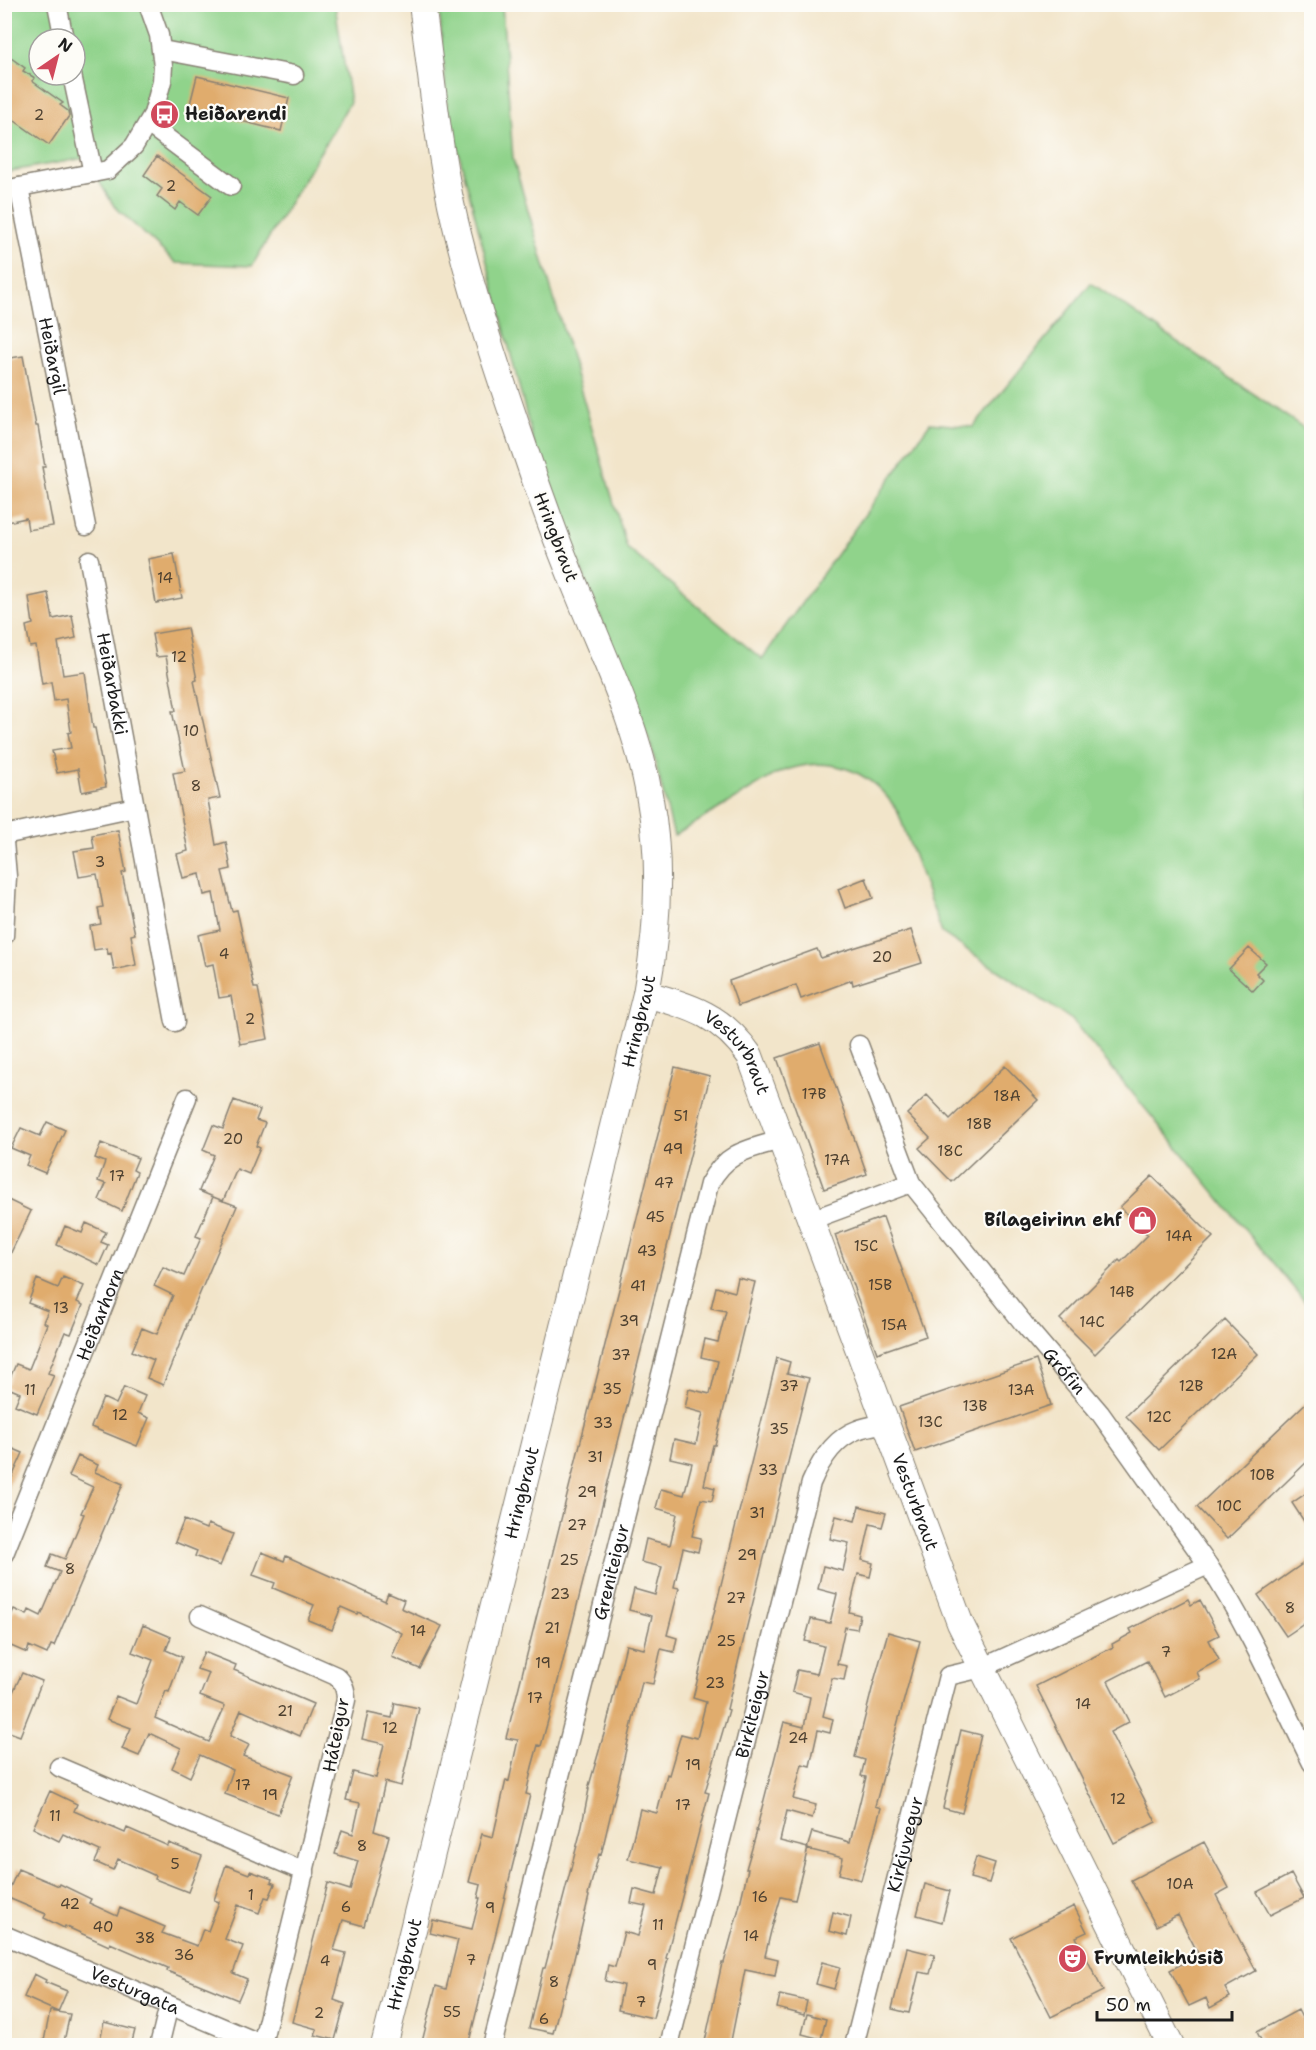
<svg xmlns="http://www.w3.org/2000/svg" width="1316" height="2050" font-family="'Shantell Sans',sans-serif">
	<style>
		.green { fill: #90d38b; stroke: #567854; stroke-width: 1.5; fill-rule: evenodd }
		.building { fill: #e0ac6d }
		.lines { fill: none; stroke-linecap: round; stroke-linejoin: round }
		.street-casing { stroke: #878073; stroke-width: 21 }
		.secondary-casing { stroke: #878073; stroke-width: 28 }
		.street { stroke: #fff; stroke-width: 18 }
		.secondary { stroke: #fff; stroke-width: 26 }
		.labels { text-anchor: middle; stroke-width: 4.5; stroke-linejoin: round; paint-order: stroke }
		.number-label { font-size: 15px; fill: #4d4030 }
		.poi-label { font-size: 18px; font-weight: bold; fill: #1c1c1c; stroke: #fdfcf7; text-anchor: start }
		.street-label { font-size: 18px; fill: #1c1c1c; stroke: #fdfcf7 }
	</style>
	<rect width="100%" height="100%" fill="#fdfcf7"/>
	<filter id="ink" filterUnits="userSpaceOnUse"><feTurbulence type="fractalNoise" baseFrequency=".0167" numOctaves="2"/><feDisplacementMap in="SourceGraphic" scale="12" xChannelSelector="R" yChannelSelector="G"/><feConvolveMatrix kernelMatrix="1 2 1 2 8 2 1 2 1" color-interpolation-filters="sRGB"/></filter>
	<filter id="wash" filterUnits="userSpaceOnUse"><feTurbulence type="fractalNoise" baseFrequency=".008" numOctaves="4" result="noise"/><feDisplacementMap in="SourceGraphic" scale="24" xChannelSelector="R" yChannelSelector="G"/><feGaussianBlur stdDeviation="1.35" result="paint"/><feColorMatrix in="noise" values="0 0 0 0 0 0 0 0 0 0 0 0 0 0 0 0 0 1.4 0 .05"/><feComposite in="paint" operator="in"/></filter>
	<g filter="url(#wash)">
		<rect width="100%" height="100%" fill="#f2e5ca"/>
		<path class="green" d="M5 5H335L350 102 252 266 176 263 114 206 85 158 5 172ZM39 39H75V75H39Z
			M439 5H502L513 159 627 548 762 659 930 423 973 427 1091 283 1311 433V1309L1072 1020 942 933 898 812C870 767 825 753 776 774L674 836 650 742 538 460 447 107Z"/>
		<g id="blocks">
			<path class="building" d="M4 53 25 68 23 71 35 78 32 81 63 103 60 105 68 111 69 116 49 145 8 116 12 110 4 104Z
				M197 76 289 98 281 131 189 108Z
				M157 156 212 196 198 215 180 202 175 210 157 196 162 189 144 175Z
				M23 356 36 426H38L45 467H42L53 526 28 530 26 518 7 522 4 506V359Z
				M174 554 182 598 156 603 148 559Z
				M48 593 53 619 72 615 76 638 58 642 63 675 85 672 93 728H95L106 787 82 792 78 769 57 773 52 751 71 748 68 733 71 732 66 699 54 701 51 682 42 684 36 646 30 647 26 626 33 624 29 597Z
				M187 628 197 680 194 681 220 798 208 800 216 845 226 842 231 869 222 871 232 911 237 910 254 988H258L268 1039 240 1044 231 996 219 998 213 964 205 966 198 935 220 930 213 893 204 895 200 874 183 878 177 854 188 851 173 773 185 771 172 711H176L166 656 156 657 152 634Z
				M118 830 126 872 122 873 135 934 131 935 136 965 114 970 111 953 108 954 107 948 94 950 90 926 101 924 98 908 103 907 97 874 79 877 74 851 94 848 92 835Z
				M866 878 873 898 845 908 838 889Z
				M911 930 922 963 853 985 852 980 801 999 796 985 738 1006 729 981 817 949 821 958Z
				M1249 948 1266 963 1256 973 1263 980 1253 991 1229 969Z
				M820 1043 867 1174 824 1189 777 1058Z
				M1005 1066 1038 1100 952 1182 919 1148 930 1138 907 1114 927 1095 950 1119Z
				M675 1067 710 1076 550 1713 541 1746 538 1745 532 1767 526 1794 530 1795 468 2046H421L436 1986 446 1989 458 1940 430 1933 433 1920 472 1929 480 1898H478L481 1885 469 1882 482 1834 493 1837 506 1780 509 1781 518 1740 506 1738Z
				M234 1100 260 1110 256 1120 265 1123 256 1146 260 1148 249 1174 237 1169 223 1201 199 1191 214 1155 203 1150 213 1125 223 1129Z
				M47 1122 65 1130 45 1173 26 1165 30 1156 11 1148 21 1128 40 1136Z
				M101 1143 138 1158 133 1170 137 1172 122 1211 99 1200 106 1184 98 1181 105 1162 95 1158Z
				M1152 1176 1213 1237 1095 1354 1060 1319 1119 1260 1121 1262 1148 1235 1120 1207Z
				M213 1197 237 1206 186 1326H187L163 1385 147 1378 154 1360 132 1351 142 1328 157 1334 173 1295 154 1286 163 1267 184 1276 201 1238 196 1236Z
				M4 1198 31 1211 4 1267Z
				M883 1217 926 1336 877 1353 835 1235Z
				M86 1223 106 1232 101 1242 108 1245 99 1265 57 1245 65 1226 82 1233Z
				M63 1277 84 1286 77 1302 83 1305 71 1334 65 1332 48 1373 54 1375 37 1414 15 1405 20 1393 6 1387 16 1364 29 1369 47 1324 43 1322 48 1311 28 1303 37 1279 58 1288Z
				M738 1278 755 1282 715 1445H713L704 1485 715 1488 712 1501 701 1499 692 1536 701 1538 698 1552 683 1548 674 1587 679 1588 667 1635 677 1638 674 1652 661 1649 653 1684 642 1682 601 1855 599 1854 588 1895 589 1896 573 1963 564 1996H562L553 2033 529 2028 538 1989 543 1968H545L581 1830 589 1789H588L606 1727 626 1645 644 1649 652 1616 629 1610 634 1589 655 1595 662 1567 641 1562 646 1539 670 1545 673 1532 677 1514 656 1508 661 1489 684 1495 692 1463 670 1458 674 1439 696 1444 703 1413 685 1408 689 1389 710 1394 718 1361 701 1357 705 1339 718 1342 726 1311 711 1308 716 1287 735 1292Z
				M1225 1320 1258 1354 1159 1450 1126 1416Z
				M777 1358 790 1362 787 1373 809 1378 741 1650 727 1709 729 1710 705 1792 709 1793 666 1958 668 1959 653 2018 618 2010 623 1985 605 1981 608 1965 615 1967 624 1932 638 1936 646 1906 631 1903 634 1889 656 1895 663 1867 628 1859 640 1809 657 1813 667 1774 669 1775 681 1734 697 1738 706 1702 693 1698Z
				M1036 1360 1051 1405 915 1452 899 1407Z
				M124 1387 145 1396 138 1413 149 1418 137 1446 91 1427 103 1398 116 1404Z
				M1311 1398V1458L1227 1539 1197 1507Z
				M4 1445 23 1453 4 1495Z
				M78 1456 98 1465 95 1472 123 1484 54 1646 51 1645 47 1654 29 1646 27 1653 4 1643V1631L14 1609 27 1615 29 1610 41 1616 60 1572 47 1567 52 1554 65 1559 84 1514 81 1513 93 1487 69 1476Z
				M1311 1490V1532L1292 1503Z
				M859 1506 886 1513 882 1527 870 1524 862 1560 873 1563 870 1577 858 1574 849 1612 860 1615 857 1629 845 1627 837 1664 847 1666 844 1680 832 1678 823 1716 833 1719 830 1733 818 1730 810 1766 802 1764 793 1799 816 1805 812 1818 787 1811 780 1841 808 1848 795 1900 781 1897 771 1931 765 1956 778 1959 775 1976 745 1970 730 2046H704L722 1963H724L739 1908 748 1869H746L757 1831H756L784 1722 804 1727 810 1697 792 1692 797 1670 817 1674 824 1646 805 1641 811 1619 830 1623 837 1594 818 1589 823 1566 843 1571 849 1543 830 1539 836 1516 855 1521Z
				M184 1520 206 1529 208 1524 233 1534 220 1566 195 1556 197 1551 175 1542Z
				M262 1552 284 1561 286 1556 385 1601 388 1593 404 1600 401 1608 442 1626 420 1669 392 1657 402 1633 358 1612 357 1614 341 1607 332 1630 308 1620 314 1605 273 1588 275 1583 253 1575Z
				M1311 1558V1619L1286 1636 1258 1595Z
				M1188 1599 1191 1605 1200 1600 1219 1635 1209 1640 1219 1660 1197 1672 1200 1679 1165 1697 1147 1661 1108 1681 1129 1722 1110 1732 1156 1822 1114 1843 1036 1686 1113 1647 1112 1644 1132 1633 1130 1629Z
				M143 1625 171 1637 166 1650 182 1657 169 1692 166 1691 155 1718 209 1742 225 1706 200 1696 209 1673 197 1669 204 1652 236 1665 234 1670 313 1704 300 1736 241 1710 230 1736 249 1745 243 1756 293 1775 278 1814 225 1794 233 1770 200 1755 190 1777 172 1768 181 1748 149 1733 139 1756 122 1749 131 1728 107 1719 116 1696 136 1704 153 1660 132 1652Z
				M888 1632 920 1641 875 1806 881 1808 861 1880 839 1874 843 1858 807 1849 812 1832 850 1842 866 1777 861 1776 865 1760 855 1757 873 1685Z
				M22 1673 42 1681 20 1736 4 1730V1689L13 1692Z
				M395 1703 419 1708 401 1786 385 1782 374 1831 389 1836 364 1926 343 1920 334 1950 346 1953 334 2000 345 2004 335 2040 315 2035 317 2029 292 2022 328 1883 350 1890 358 1861 335 1854 342 1830 353 1834 360 1803 346 1800 353 1772 376 1778 384 1744 362 1739 368 1713 392 1718Z
				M961 1730 981 1735 962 1813 943 1808Z
				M50 1791 77 1804 74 1811 125 1833 127 1828 168 1846 169 1843 202 1856 188 1892 155 1879 156 1876 118 1859 113 1870 95 1862 100 1851 63 1834 59 1841 33 1828Z
				M1204 1842 1229 1888 1216 1895 1256 1971 1225 1988 1230 1997 1210 2008 1206 1998 1189 2006 1170 1970 1199 1955 1178 1915 1156 1926 1131 1880Z
				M976 1857 995 1863 989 1883 970 1878Z
				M226 1865 249 1874 250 1871 272 1879 271 1882 275 1884 269 1898 265 1897 259 1913 238 1905 225 1939 243 1946 233 1973 247 1979 238 2000 167 1971 168 1968 110 1943 109 1946 65 1926 64 1928 44 1918 46 1914 6 1897 18 1869 59 1886 60 1884 91 1899 89 1903 117 1916 120 1908 165 1927 162 1933 197 1946 203 1929 208 1931 219 1902 214 1900Z
				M1291 1874 1304 1898 1270 1915 1257 1892Z
				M925 1884 950 1891 942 1922 917 1915Z
				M1074 1906 1087 1932 1076 1937 1103 1991 1051 2017 1011 1938Z
				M833 1912 851 1917 847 1936 829 1931Z
				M907 1948 935 1955 930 1974 919 1972 909 2013 892 2009Z
				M822 1962 840 1967 834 1989 816 1984Z
				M34 1974 46 1980 45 1982 67 1991 58 2012 24 1997Z
				M780 1995 807 2001 804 2015 777 2008Z
				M1298 2010 1311 2035V2046H1264L1257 2032Z
				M50 2011 70 2014 63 2046H43Z
				M807 2014 826 2019 821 2039 802 2034Z
				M104 2022 135 2030 131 2046H110V2043L100 2040Z"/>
		</g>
	</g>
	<g filter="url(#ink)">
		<use href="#blocks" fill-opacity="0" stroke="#878073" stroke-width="1.5"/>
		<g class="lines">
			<defs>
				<g id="street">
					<path d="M57 4 64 39"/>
					<path d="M162 50 294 75"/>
					<path d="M72 75 93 173"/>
					<path d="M148 124 231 186"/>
					<path id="s1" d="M19 187 86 526"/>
					<path d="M4 190 108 170 134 146 153 114 162 81 163 66 159 35 148 4"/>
					<path id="s2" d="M89 560 175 1022"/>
					<path d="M4 835 135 807"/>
					<path d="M4 842 7 876 4 936"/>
					<path id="s3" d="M859 1045 911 1183 1024 1324 1100 1413 1208 1565C1249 1627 1279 1697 1312 1763"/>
					<path d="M811 1220 911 1183"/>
					<path id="s4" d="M4 1554 187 1098"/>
					<path d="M200 1616 336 1676C344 1683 346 1690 346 1700L262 2044"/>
					<path d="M59 1767 305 1872"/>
					<path id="s5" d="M4 1935 266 2046"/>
					<path d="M159 2046 169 2005"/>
					<path id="s6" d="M492 2046 709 1184C726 1152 748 1149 781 1140"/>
					<path id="s7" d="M669 2046 811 1483C820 1462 835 1438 857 1430 866 1426 877 1425 886 1423"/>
					<path id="s8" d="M854 2046 948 1676 982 1668 1208 1565"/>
				</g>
				<g id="secondary">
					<path id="s9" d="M646 994C692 1007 722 1015 750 1056L960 1623 1171 2046"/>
					<path id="s10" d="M384 2046 646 994C658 930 662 865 650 800 639 731 609 669 583 605 560 550 539 493 520 436 494 360 468 282 451 204 437 138 431 71 422 4"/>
				</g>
			</defs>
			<use href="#street" class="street-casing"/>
			<use href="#secondary" class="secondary-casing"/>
			<use href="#street" class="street"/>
			<use href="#secondary" class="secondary"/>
		</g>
	</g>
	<defs>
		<symbol id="bus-disc" viewBox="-11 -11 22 22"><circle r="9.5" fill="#d1495b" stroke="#fdfcf7"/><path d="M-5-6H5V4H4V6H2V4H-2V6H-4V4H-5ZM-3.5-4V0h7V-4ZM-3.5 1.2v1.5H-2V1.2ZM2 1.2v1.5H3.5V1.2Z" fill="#fff"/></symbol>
		<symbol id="shop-disc" viewBox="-11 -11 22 22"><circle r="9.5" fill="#d1495b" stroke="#fdfcf7"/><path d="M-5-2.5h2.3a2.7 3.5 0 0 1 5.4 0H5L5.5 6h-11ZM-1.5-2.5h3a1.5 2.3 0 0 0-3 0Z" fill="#fff"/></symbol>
		<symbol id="theatre-disc" viewBox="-11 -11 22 22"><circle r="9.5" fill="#d1495b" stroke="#fdfcf7"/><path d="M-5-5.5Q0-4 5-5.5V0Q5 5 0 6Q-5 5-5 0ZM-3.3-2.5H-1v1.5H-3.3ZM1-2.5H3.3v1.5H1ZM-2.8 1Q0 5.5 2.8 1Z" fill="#fff"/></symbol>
	</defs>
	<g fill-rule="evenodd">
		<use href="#bus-disc" x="148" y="98" width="33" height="33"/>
		<use href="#shop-disc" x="1126" y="1204" width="33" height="33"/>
		<use href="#theatre-disc" x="1056" y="1942" width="33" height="33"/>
	</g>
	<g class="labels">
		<g class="number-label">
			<text x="39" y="120">2</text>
			<text x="171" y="191">2</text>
			<text x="165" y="583">14</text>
			<text x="179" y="662">12</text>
			<text x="191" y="736">10</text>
			<text x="196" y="791">8</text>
			<text x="100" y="867">3</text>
			<text x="224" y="959">4</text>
			<text x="882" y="962">20</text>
			<text x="250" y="1024">2</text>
			<text x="814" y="1099">17B</text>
			<text x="1007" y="1101">18A</text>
			<text x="681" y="1121">51</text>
			<text x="979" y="1129">18B</text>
			<text x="233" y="1144">20</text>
			<text x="673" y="1154">49</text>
			<text x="950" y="1156">18C</text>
			<text x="837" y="1165">17A</text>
			<text x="117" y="1181">17</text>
			<text x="664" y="1188">47</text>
			<text x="655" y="1222">45</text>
			<text x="1179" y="1241">14A</text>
			<text x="866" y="1251">15C</text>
			<text x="647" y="1256">43</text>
			<text x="880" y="1290">15B</text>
			<text x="638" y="1291">41</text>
			<text x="1122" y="1297">14B</text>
			<text x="61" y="1313">13</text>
			<text x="629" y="1326">39</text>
			<text x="1092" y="1327">14C</text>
			<text x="894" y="1330">15A</text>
			<text x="1224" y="1359">12A</text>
			<text x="621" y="1360">37</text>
			<text x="789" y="1391">37</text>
			<text x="1191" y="1391">12B</text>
			<text x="612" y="1394">35</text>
			<text x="30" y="1395">11</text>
			<text x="1021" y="1395">13A</text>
			<text x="975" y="1411">13B</text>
			<text x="120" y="1420">12</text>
			<text x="1159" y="1422">12C</text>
			<text x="930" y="1427">13C</text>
			<text x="603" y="1428">33</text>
			<text x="779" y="1434">35</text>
			<text x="595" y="1462">31</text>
			<text x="768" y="1475">33</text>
			<text x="1262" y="1480">10B</text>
			<text x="587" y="1497">29</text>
			<text x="1229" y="1511">10C</text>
			<text x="757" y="1518">31</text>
			<text x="577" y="1530">27</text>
			<text x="747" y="1560">29</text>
			<text x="569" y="1565">25</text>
			<text x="70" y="1574">8</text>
			<text x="560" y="1599">23</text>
			<text x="736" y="1603">27</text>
			<text x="1290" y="1613">8</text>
			<text x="552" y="1633">21</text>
			<text x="418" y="1636">14</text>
			<text x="726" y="1646">25</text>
			<text x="1166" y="1657">7</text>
			<text x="543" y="1668">19</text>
			<text x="715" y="1688">23</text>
			<text x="535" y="1703">17</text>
			<text x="1083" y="1709">14</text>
			<text x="285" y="1716">21</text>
			<text x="390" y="1733">12</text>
			<text x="798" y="1743">24</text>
			<text x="693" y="1770">19</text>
			<text x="243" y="1790">17</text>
			<text x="270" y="1800">19</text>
			<text x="1118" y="1804">12</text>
			<text x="683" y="1810">17</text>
			<text x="55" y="1821">11</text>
			<text x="362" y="1851">8</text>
			<text x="175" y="1869">5</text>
			<text x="1180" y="1889">10A</text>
			<text x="251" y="1900">1</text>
			<text x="760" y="1902">16</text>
			<text x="70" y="1909">42</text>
			<text x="346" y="1912">6</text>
			<text x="490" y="1913">9</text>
			<text x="658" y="1930">11</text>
			<text x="103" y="1932">40</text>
			<text x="751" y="1941">14</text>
			<text x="145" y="1943">38</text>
			<text x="184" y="1960">36</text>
			<text x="471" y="1965">7</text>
			<text x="325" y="1966">4</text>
			<text x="652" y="1970">9</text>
			<text x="554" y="1987">8</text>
			<text x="641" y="2007">7</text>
			<text x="452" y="2017">55</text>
			<text x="319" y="2018">2</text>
			<text x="544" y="2024">6</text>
		</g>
		<g class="poi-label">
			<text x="185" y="120">Heiðarendi</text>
			<text x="1122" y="1226" text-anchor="end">Bílageirinn ehf</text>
			<text x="1094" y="1964">Frumleikhúsið</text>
		</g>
		<g class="street-label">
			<text dy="6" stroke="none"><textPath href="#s1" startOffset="172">Heiðargil</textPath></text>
			<text transform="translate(556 537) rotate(69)" y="6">Hringbraut</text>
			<text dy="6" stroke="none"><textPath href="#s2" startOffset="126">Heiðarbakki</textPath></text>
			<text dy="6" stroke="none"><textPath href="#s10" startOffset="1056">Hringbraut</textPath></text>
			<text dy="6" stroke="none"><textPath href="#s9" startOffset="114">Vesturbraut</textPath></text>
			<text dy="6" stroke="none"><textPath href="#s4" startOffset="258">Heiðarhorn</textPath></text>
			<text dy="6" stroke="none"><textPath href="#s3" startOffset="390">Grófin</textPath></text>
			<text dy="6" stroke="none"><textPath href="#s10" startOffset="570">Hringbraut</textPath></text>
			<text dy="6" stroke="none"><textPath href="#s9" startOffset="600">Vesturbraut</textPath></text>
			<text dy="6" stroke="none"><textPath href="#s6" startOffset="489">Greniteigur</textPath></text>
			<text dy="6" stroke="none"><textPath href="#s7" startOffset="342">Birkiteigur</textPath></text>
			<text transform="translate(336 1735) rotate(-79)" y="6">Háteigur</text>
			<text dy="6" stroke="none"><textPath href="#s8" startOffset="208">Kirkjuvegur</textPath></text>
			<text dy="6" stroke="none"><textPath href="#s10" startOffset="84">Hringbraut</textPath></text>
			<text dy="6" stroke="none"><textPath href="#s5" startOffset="142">Vesturgata</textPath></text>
		</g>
	</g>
	<rect width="1316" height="2050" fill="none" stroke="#fdfcf7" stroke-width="24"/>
	<g transform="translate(57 57) rotate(35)"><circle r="28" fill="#fdfcf7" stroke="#a3a29f" stroke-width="1.5"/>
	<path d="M0-4.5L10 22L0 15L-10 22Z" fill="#d1495b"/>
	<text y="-9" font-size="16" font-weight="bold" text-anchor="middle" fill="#1c1c1c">N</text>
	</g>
	<path d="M1097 2011v9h135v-9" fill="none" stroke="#1c1c1c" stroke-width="3"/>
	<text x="1106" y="2011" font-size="18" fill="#1c1c1c" stroke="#fdfcf7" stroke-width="4.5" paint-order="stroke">50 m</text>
</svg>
